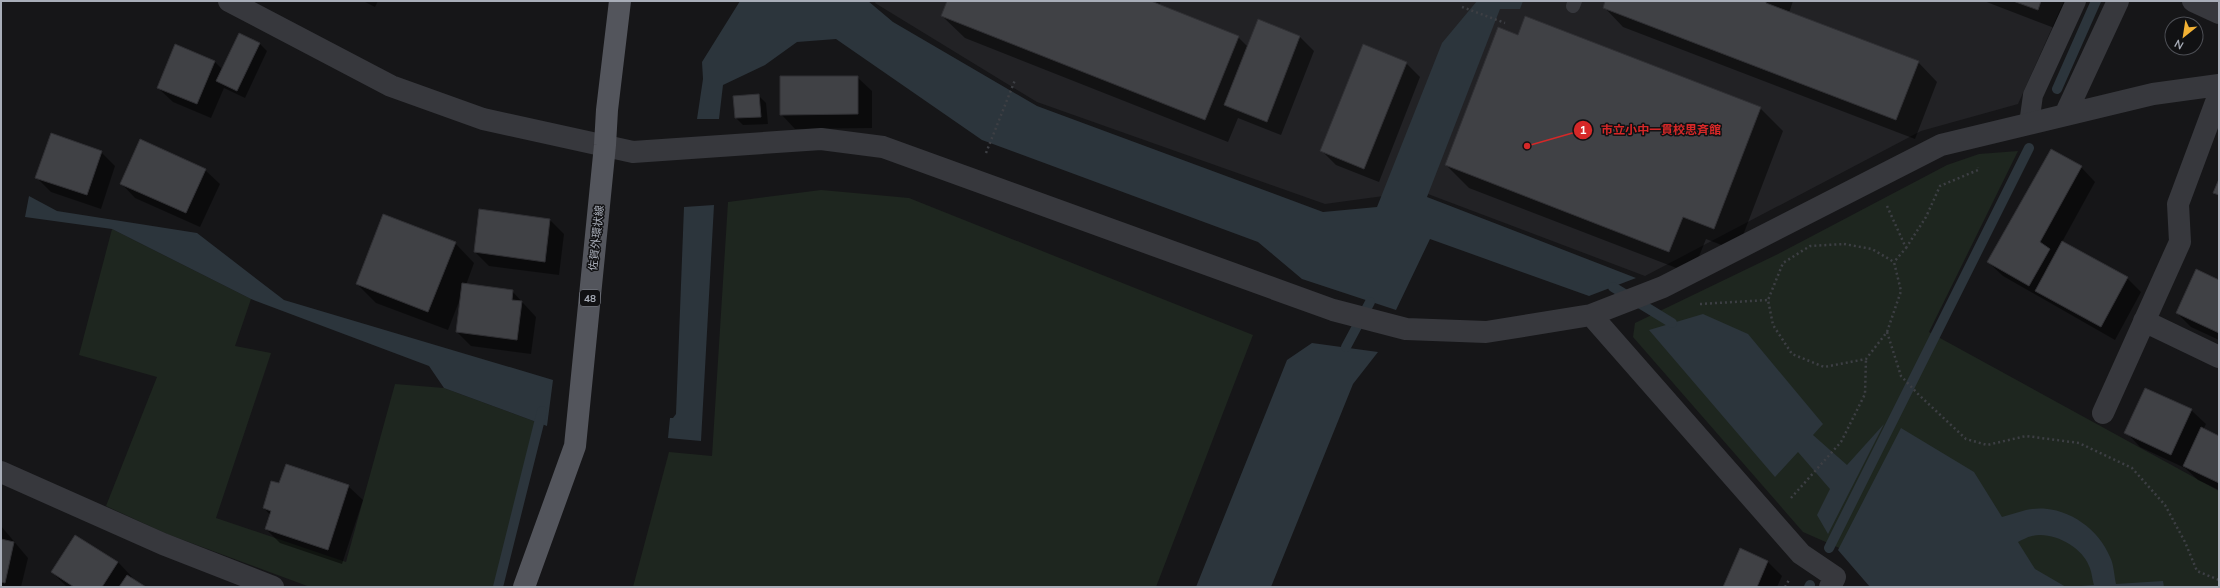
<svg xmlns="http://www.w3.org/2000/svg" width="2220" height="588" font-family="Mulish,'Noto Sans JP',sans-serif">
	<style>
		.built { fill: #222225 }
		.green { fill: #1e261f }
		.water { fill: #2c353c }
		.shadow { fill: #0007 }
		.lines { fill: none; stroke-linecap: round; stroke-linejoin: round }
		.stream { stroke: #2c353c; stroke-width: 10 }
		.building { fill: #404145; stroke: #303034 }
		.path { stroke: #3d3f44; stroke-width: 2.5; stroke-dasharray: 2 3; stroke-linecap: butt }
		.service { stroke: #37383d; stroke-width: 14 }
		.pedestrian { stroke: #37383d; stroke-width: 20 }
		.minor { stroke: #37383d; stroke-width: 22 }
		.primary { stroke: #53555c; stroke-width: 22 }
		.labels { text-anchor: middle; stroke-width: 3; stroke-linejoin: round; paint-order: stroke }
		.shield { fill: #111113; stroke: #7b7e86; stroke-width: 1 }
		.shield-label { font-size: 10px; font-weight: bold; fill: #a8adb8 }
		.street-label { font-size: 11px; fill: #a8adb8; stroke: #111113 }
		.leader { fill: none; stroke: #d62828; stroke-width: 1.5 }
		.callout-dot { fill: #d62828; stroke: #111113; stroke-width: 1.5 }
		.mark-label { font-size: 12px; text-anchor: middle; font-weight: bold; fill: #fff }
		.callout-label { font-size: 12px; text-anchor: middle; font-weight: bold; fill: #d62828; stroke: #111113; stroke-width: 3; stroke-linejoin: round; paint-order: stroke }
	</style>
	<rect width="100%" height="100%" fill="#161618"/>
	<path class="built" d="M876 1H2064L2018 104 1921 131 1645 276 1420 191 1325 204 1037 102 875 3Z"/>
	<path class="green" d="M2018 151 1929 332 2219 491V587H1928L1803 532 1633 337 1635 323 1778 254 1947 165 1979 154Z
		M821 190 909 198 1253 335 1156 587H633L669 452 712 456 728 202Z
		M112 229 251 299 235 346 271 353 216 518 346 562 395 384 444 388 539 423 498 587H310L167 534 106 506 157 377 79 355Z"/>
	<path class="water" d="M740 1H868L893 22 1037 106 1323 212 1377 207 1442 43 1477 1H1523L1520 9H1500L1427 197 1636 278 1589 296 1430 239 1396 310 1302 279 1258 242 982 140 836 39 797 42 765 65 723 85 719 119H697L703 79 702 62Z
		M29 196 57 211 197 233 284 300 553 380 547 426 444 388 429 366 251 299 112 229 25 217Z
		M714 205 701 441 668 438 670 418H673L676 414 684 207Z
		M1703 314 1748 334 1823 424 1813 435 1847 465 1884 424 1828 534 1817 515 1830 489 1798 452 1775 477 1649 330Z
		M1312 343 1378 352 1353 384 1271 587H1196L1287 360Z
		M1901 428 1974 472 2002 517C2010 515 2018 512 2026 510 2060 502 2097 525 2110 557 2114 565 2114 575 2116 584L2163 581 2164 587H2068L2094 585C2092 579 2092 572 2089 566 2082 547 2053 531 2032 536 2027 537 2022 540 2018 542L2035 569 2066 587H1870L1838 550Z"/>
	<path class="shadow" d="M363 1H378L375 7Z
		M948 1H1161L1159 5 1238 37 1248 47 1259 20 1300 37 1314 51 1281 135 1238 118 1228 142 965 38 942 16Z
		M1606 1H1793L1789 13 1918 62 1937 82 1915 139 1623 27 1604 7Z
		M1984 1H2068L2057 29Z
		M1519 36 1760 108 1783 131 1737 251 1706 239 1692 274 1469 188 1446 165Z
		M260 44 267 51 245 98 224 88 211 118 173 102 158 88 176 46 215 62 223 70Z
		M1406 63 1420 77 1379 182 1336 165 1322 151Z
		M857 77 872 91V128L795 129 781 114Z
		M758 95 766 103 768 124 743 125 736 118Z
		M101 152 115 166 101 209 51 192 37 178Z
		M2081 167 2095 182 2062 242 2127 278 2141 292 2115 340 2003 276 1988 262Z
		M205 170 220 184 200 227 135 198 121 183Z
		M550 220 564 234 559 275 489 266 475 252Z
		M455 243 474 263 466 285 512 291 536 317 531 354 471 346 457 332 460 299 448 330 376 303 357 284Z
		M2219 281V340L2191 327 2177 313Z
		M2191 410 2206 424 2203 430 2219 437V490L2198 480 2185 468 2140 447 2126 432Z
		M280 485 348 486 363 500 342 564 280 543 266 529 270 515 264 508Z
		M1 526 28 558 21 587H1Z
		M1740 549 1768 562 1782 576 1777 587H1724Z
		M118 562 132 577 131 579 144 587H67L52 572Z"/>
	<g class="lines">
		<path class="stream" d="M2057 89 2096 1
			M1613 287 1672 323
			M1346 347 1370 302
			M1829 548 2029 148
			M498 587 542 411
			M1809 587 1810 585"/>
	</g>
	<path class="building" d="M947 1H1151L1239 36 1205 120 941 16Z
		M1605 1H1766V3L1919 61 1896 120 1603 8Z
		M2013 1H2041L2038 10Z
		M1525 16 1761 107 1714 229 1683 217 1669 252 1445 165 1498 27 1518 35Z
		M1258 19 1300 36 1267 122 1224 105Z
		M239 33 260 43 237 91 216 81Z
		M175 44 215 61 197 104 157 88Z
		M1363 44 1407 62 1364 169 1320 151Z
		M780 76H858V114L780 115Z
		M759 94 761 117 735 118 733 96Z
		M51 133 102 151 87 195 35 178Z
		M140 139 206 169 186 213 120 184Z
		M2051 149 2082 166 2040 242 2050 249 2029 286 1987 262Z
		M2219 179V195L2213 193Z
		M479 209 550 219 545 262 474 252Z
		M383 214 456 242 428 312 356 284Z
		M2062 241 2128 277 2101 327 2035 291Z
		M2196 269 2219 280V333L2176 313Z
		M462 283 513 290 512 300 522 301 517 340 456 332Z
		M2145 388 2192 409 2171 455 2124 433Z
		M2201 427 2219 436V483L2183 466Z
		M286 464 349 485 328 550 265 529 271 511 263 508 271 481 279 483Z
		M75 535 118 562 102 587H74L51 572Z
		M1 539 14 542 5 583 1 582Z
		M1740 548 1768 561 1757 587H1723Z
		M127 575 146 587H119Z"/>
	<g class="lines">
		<path class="path" d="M1462 7 1505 23
			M986 153 1015 80
			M1887 206 1906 248 1894 262
			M1844 244 1872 249 1894 262 1901 291 1887 332 1866 359 1824 367 1792 354 1773 325 1768 300 1783 263 1810 246Z
			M1906 248 1926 217 1940 186 1978 170V167
			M1700 304 1768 300
			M1887 332 1901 376 1919 395 1966 439 1987 445 2026 436 2079 443 2132 468 2165 505 2185 542 2197 571 2219 580
			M1791 498 1841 442 1865 394 1866 359
			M1785 587 1789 580"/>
		<path class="service" d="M1573 6 1575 1"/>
		<path class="pedestrian" d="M2029 124 2033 95 2076 1"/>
		<path class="minor" d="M229 1 391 86 483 119 633 152 821 139 883 147 1333 310 1406 329 1486 332 1591 315 1663 287 1941 145 2153 94 2219 85
			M2193 1 2219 13
			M2065 115 2118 1
			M1591 315 1801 554 1835 577 1830 587
			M2144 321 2219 357
			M2103 413 2180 242 2178 204 2219 94
			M1 472 163 544 273 587"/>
		<path class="primary" d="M524 587 575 446 605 145 607 110 620 1"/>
	</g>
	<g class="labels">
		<rect class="shield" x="580" y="290" width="20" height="16" rx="3"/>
		<g class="shield-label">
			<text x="590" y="302">48</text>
		</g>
		<g class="street-label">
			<text transform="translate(596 238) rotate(-84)" y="4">佐賀外環状線</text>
		</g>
	</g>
	<path class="leader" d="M1527 146L1583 130"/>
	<g class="callout-dot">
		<circle cx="1527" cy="146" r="4"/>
		<circle cx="1583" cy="130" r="10"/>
	</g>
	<g class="mark-label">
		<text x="1583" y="134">1</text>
	</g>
	<g class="callout-label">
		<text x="1661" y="134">市立小中一貫校思斉館</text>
	</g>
	<rect width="2220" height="588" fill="none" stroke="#a8adb8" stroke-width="4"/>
	<g transform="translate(2184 36) rotate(210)"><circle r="19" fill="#111113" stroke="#4d4f55"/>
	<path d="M0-3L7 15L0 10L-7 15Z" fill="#f2b134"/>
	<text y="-6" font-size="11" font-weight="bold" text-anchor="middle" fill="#a8adb8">N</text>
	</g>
</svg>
